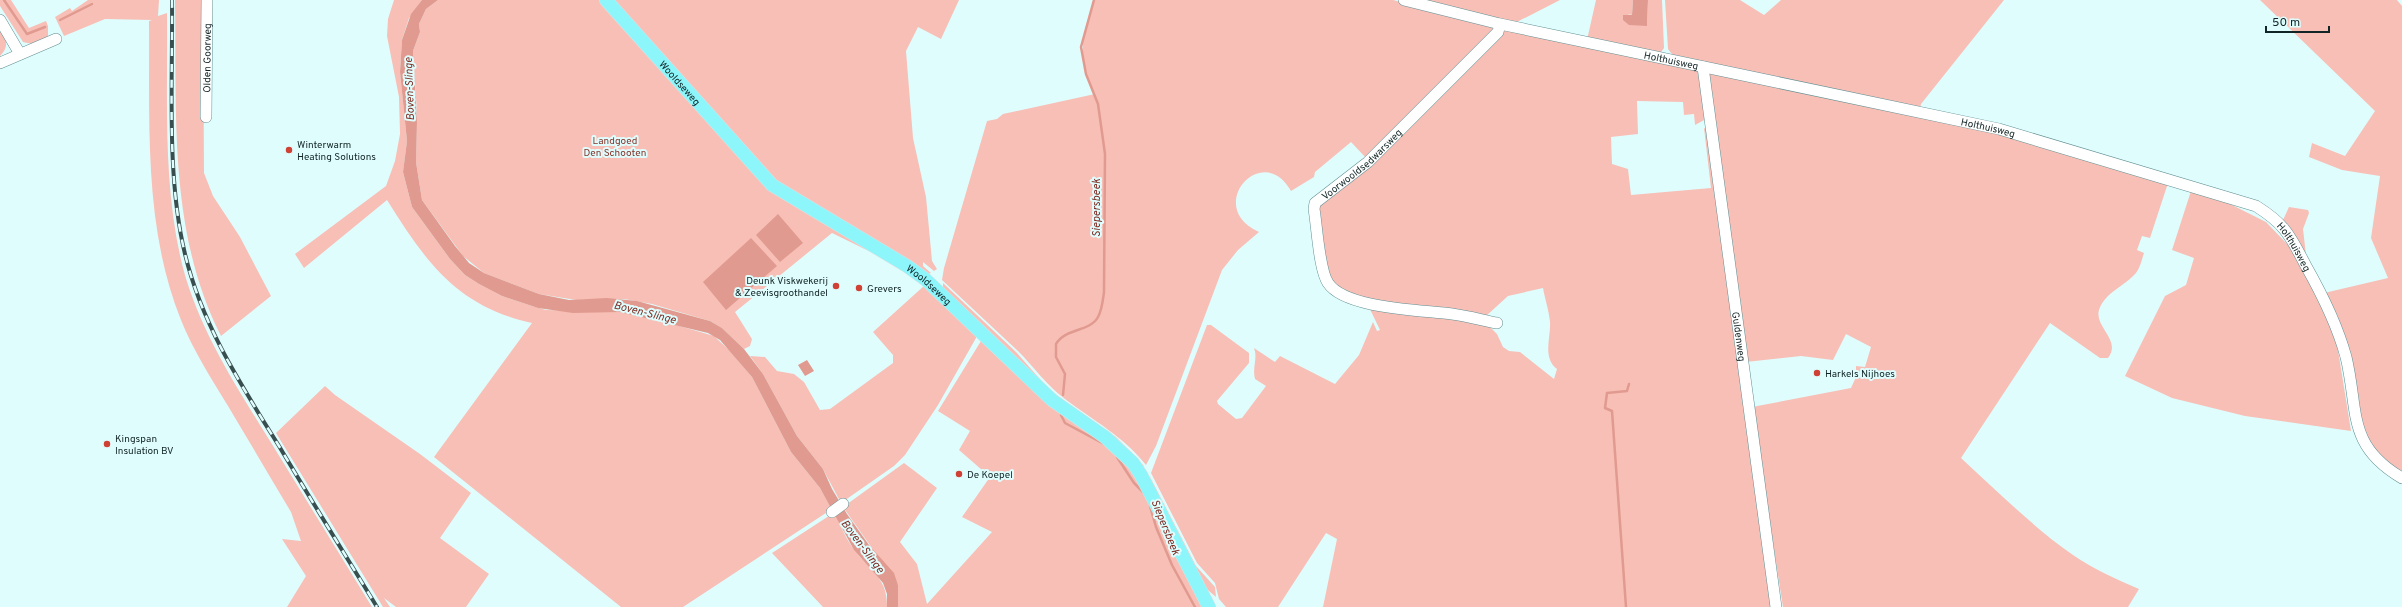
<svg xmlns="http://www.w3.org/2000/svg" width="2402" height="607" font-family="Overpass,sans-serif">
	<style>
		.green { fill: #f7bfb6 }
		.water { fill: #e19a8f }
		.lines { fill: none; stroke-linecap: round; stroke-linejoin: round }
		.stream { stroke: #e19a8f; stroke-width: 2.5 }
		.minor-casing { stroke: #618f92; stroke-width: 12 }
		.major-casing { stroke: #dee0e1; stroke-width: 14 }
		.minor { stroke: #fff; stroke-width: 11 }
		.major { stroke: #8cf6fb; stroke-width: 13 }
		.rail-casing { stroke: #394e4f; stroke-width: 4 }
		.rail { stroke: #e0fdfe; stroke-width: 2.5; stroke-dasharray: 8; stroke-linecap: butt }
		.poi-dot { fill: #ce4134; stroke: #e0fdfe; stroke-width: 1.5 }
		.labels { text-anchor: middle; stroke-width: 4; stroke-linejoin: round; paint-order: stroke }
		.street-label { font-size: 10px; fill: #122526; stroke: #e0fdfe }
		.park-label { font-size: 10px; fill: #863329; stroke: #e0fdfe }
		.poi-label { font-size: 10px; fill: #122526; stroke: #e0fdfe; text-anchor: start }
		.water-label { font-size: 11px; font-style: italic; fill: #7d2a21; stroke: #e0fdfe }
	</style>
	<rect width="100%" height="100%" fill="#e0fdfe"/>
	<path class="green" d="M0 0H11L29 28 46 21 48 26V37L32 44 23 42 0 6Z
		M88 0H159L158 16 167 13C168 97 162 185 183 268 200 331 236 386 270 441 304 496 338 552 372 607H287L306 576 282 539 301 541 291 512C270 477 249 441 228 406 211 378 193 350 181 320 143 226 150 121 149 21L152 20 105 19 64 36 55 17 70 8 72 11Z
		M175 0H203L204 173 213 196 240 237 271 296 221 336C168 232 177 114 175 0Z
		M394 0H422L409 18 402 40 400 72 407 141 403 172 412 207 450 259 465 275 479 284 502 296 532 306 546 310 620 312 652 318 714 336 730 351 752 377 791 452 820 488 832 509 683 607H621L434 457 532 323C456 306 426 262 387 200L304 268 295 254 386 186 395 161 400 134 399 97 387 36 388 19Z
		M438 0H959L941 39 918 27 906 51 913 138 926 197 932 261 937 269 934 271 923 262V266L931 273 924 275V278L832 233 735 312 752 339 750 346 744 349 722 328 710 321 652 304 624 299 576 300 539 294 484 273 463 256 422 200 416 162 417 114 413 51 420 32 419 24 426 9Z
		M1094 0H1393L1493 26 1494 29 1367 159 1351 142 1315 172 1314 177 1291 191C1263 140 1203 207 1259 232L1238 250 1222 270 1156 446 1146 465C1123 436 1094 421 1065 399 1047 386 1034 367 1018 351L942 280 944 268 987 121 997 119 1003 114 1095 94C1077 54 1081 40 1094 0Z
		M1413 0H1560L1513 24Z
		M1596 0H1633L1632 15 1628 14 1647 26 1648 0H1662L1664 48 1659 55 1587 40Z
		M1665 0H1740L1764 15 1781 0H2004L1921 104 1920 108 1675 58 1668 49Z
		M2260 0H2397L2402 6V475L2371 450 2324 293 2388 278 2371 238 2380 176 2342 170 2309 157 2312 143 2345 156 2375 111Z
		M0 29C6 39 10 46 0 56Z
		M1506 29 1699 71 1708 118 1695 125 1694 114 1684 115 1683 102 1637 101 1638 134 1611 137 1612 164 1628 169 1631 195 1711 188 1704 128 1706 129 1774 607H1323L1337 539 1326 533 1278 607H1226L1219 599 1215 583 1197 563 1151 473 1207 325H1211L1249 353V363L1217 401 1218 404 1236 419 1242 418 1266 386 1255 379C1252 367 1258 359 1254 348L1275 362 1280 356 1335 384 1359 355 1373 322 1377 331 1380 330 1368 305 1487 324 1497 334 1503 347 1509 351 1520 352 1554 379 1557 369C1542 357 1551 338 1550 322 1549 311 1545 299 1543 288L1508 296 1485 317 1358 298 1330 281 1317 207Z
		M1713 71 2023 140 2168 183 2150 238 2142 236 2137 250 2144 253C2142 259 2140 268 2136 273 2125 286 2105 292 2099 310 2094 327 2122 340 2108 358H2100L2050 323 1961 458C1997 491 2033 527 2073 555 2093 569 2116 579 2139 589L2128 607H1783L1752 407 1851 388 1856 377V366L1865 367 1871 347 1846 334 1833 360 1801 356 1746 362 1707 74Z
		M2191 191 2228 203 2266 222 2289 246 2326 314 2337 344 2351 431 2245 416 2172 398 2125 376 2165 296 2186 285 2194 258 2172 250Z
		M2289 207 2308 210 2309 213 2303 229 2306 255 2283 220Z
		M943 283 1016 352 1046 386 1064 401 1116 437 1144 466 1139 467 1067 408 943 292Z
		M925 285 976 335V338L938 405 905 455 894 466 841 503 823 469 797 436 763 374 750 356 765 357 777 371 794 374 804 382 820 410 830 409 893 363V355L873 332Z
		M981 341 1106 442 1130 466 1205 607H898V585L843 507 904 463 937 488 900 542 917 564 927 604 992 532 962 517 990 477 959 450 970 431 938 411Z
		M325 386 335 395 420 454 471 493 440 538 489 574 466 607H396L384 598 390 607H383L276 433Z
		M1150 477 1196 566 1215 587 1216 597 1202 585 1148 479Z
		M835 512C840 525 845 537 853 548 868 570 888 577 887 607H823L772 553Z"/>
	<path class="water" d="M422 0H438L426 9 419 24 420 32 413 51 417 122 416 162 422 200 455 246 469 263 484 273 539 294 569 300 607 298 637 301 710 321 722 328 744 349 763 374 797 436 823 469 832 489 847 514 869 545 894 573 898 585V607H887V594L883 583 854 550 820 488 791 452 752 377 720 340 708 333 620 312 573 313 538 308 502 296 479 284 465 275 450 259 412 207 403 172 407 141 400 72 402 40 411 14Z
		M1633 0H1648L1647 26 1629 25 1623 20V15H1632Z
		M778 214 803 243 780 262 756 235Z
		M751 238 777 266 726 310 703 282Z
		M807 360 814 371 805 376 798 365Z"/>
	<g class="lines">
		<path class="stream" d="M4 0 27 34 45 27
			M60 20 92 4
			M1063 395 1065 374 1056 357V344C1065 328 1090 332 1098 317 1102 310 1103 300 1104 292L1105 154 1098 104 1086 74 1081 47 1094 0
			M1061 415 1065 423 1104 444
			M1117 457 1134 483 1144 493
			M1150 506 1156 527 1172 565 1195 607
			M1626 607 1612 411 1605 408 1607 393 1627 391 1629 384"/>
		<defs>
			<g id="minor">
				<path id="s1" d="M1404 0 1500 24 1999 129 2256 206C2267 213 2276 219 2284 229 2293 240 2299 253 2306 266 2323 296 2337 324 2346 357 2359 411 2346 445 2402 478"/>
				<path d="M0 20 20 54"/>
				<path d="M0 63 56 39"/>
				<path id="s2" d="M1703 67 1776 607"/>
				<path id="s3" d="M206 117 207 0"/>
				<path id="s4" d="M1497 323C1482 320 1467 316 1452 314 1423 310 1345 309 1328 283 1319 270 1317 226 1314 209L1315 203 1368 162 1498 32 1500 24"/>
				<path d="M832 512 843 504"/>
			</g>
			<g id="major">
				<path id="s5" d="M606 0 772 185 907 266 925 279 1052 400 1105 437 1133 463 1141 475 1209 607"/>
			</g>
		</defs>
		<use href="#minor" class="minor-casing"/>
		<use href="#major" class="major-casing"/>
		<use href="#minor" class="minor"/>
		<use href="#major" class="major"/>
		<defs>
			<path id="rail" d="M172 0C173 80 166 176 185 254 202 325 241 385 279 446 311 500 344 553 377 607"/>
		</defs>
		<use href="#rail" class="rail-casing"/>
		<use href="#rail" class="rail"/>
	</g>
	<g class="poi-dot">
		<circle cx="289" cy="150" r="4"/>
		<circle cx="836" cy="286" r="4"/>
		<circle cx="859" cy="288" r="4"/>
		<circle cx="1817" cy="373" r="4"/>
		<circle cx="107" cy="444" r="4"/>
		<circle cx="959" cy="474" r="4"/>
	</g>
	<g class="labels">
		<g class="street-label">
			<text dy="4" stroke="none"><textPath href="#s3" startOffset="59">Olden Goorweg</textPath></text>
			<text dy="4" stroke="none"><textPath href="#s1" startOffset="274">Holthuisweg</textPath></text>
			<text dy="4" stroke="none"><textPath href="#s5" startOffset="111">Wooldseweg</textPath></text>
			<text dy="4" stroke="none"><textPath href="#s1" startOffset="598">Holthuisweg</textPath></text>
			<text dy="4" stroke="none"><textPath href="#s4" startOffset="319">Voorwooldsedwarsweg</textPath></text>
			<text dy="4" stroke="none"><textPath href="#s1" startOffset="934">Holthuisweg</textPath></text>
			<text dy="4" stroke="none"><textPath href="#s5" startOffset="435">Wooldseweg</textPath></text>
			<text dy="4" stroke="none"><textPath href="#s2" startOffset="272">Guldenweg</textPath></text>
		</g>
		<g class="park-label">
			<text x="615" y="144">Landgoed<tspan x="615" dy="12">Den Schooten</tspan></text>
		</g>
		<g class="poi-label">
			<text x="297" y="148">Winterwarm<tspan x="297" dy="12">Heating Solutions</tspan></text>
			<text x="828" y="284" text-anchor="end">Deunk Viskwekerij<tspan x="828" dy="12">&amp; Zeevisgroothandel</tspan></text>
			<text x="867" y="292">Grevers</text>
			<text x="1825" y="377">Harkels Nijhoes</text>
			<text x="115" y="442">Kingspan<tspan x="115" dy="12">Insulation BV</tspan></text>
			<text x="967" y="478">De Koepel</text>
		</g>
		<g class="water-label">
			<text transform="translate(409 89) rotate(-92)" y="4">Boven-Slinge</text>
			<text transform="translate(1096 208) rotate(-90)" y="4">Siepersbeek</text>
			<text transform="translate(645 312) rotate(14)" y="4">Boven-Slinge</text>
			<text transform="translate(1166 527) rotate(68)" y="4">Siepersbeek</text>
			<text transform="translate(863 546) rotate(53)" y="4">Boven-Slinge</text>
		</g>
	</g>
	<path d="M2266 26v6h63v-6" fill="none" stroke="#122526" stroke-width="2"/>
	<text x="2272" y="26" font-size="12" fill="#122526" stroke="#e0fdfe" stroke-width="3" paint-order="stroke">50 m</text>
</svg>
